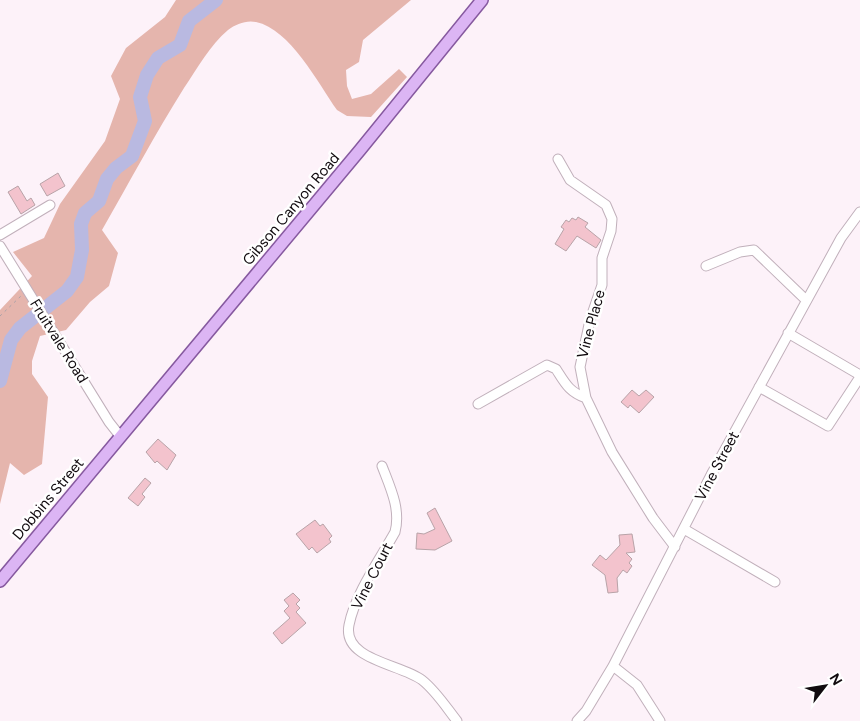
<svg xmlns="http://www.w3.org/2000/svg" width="860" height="721" font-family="Figtree,sans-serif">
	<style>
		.forest { fill: #e5b5ad }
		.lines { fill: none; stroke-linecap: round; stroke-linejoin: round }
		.river { stroke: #b9b9e1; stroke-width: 14 }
		.building { fill: #f3c3cd; stroke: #b8a3a8 }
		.minor-casing { stroke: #c1b0bb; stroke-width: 11 }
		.major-casing { stroke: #86599f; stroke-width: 14 }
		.path { stroke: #aaa1a7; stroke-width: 1; stroke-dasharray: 2.5 4; stroke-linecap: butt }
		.minor { stroke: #fff; stroke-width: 9 }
		.major { stroke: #dcb5f4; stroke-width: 11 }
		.labels { text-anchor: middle; stroke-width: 5; stroke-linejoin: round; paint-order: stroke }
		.street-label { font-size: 15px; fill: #110b0f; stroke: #fff }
	</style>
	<rect width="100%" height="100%" fill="#fdf2f9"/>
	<path class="forest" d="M176 0H411L363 40 359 62 346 70 347 86 352 99 371 94 399 69 407 77 371 117 347 116 337 110C318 83 290 29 256 22 246 20 236 24 228 30 210 45 197 69 184 88 155 134 129 183 102 230L118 253 109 286 90 302 66 330 40 336 32 361V374L48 397 42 464 24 475 10 463 0 504V310L32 276 13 252 44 238 60 204 105 141 120 99 111 76 126 48 165 17Z"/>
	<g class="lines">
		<path class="river" d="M0 381 11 340 20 328 67 291 77 277 82 250 81 224 85 213 99 201 107 179 116 168 132 156 145 121 140 97 147 75 158 58 180 45 189 21 216 0"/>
	</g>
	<path class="building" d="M58 173 65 186 47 196 40 184Z
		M18 186 27 201 31 198 35 205 21 214 8 192Z
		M578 217 588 223 585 227 601 240 596 248 577 236 566 251 555 244 564 229 561 227 566 220 569 222 572 218 576 220Z
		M632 390 639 396 646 390 654 397 639 413 630 405 628 408 621 402Z
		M158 439 176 455 167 470 157 461 155 463 146 452Z
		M145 478 151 483 142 494 145 497 138 506 128 498Z
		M435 508 452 541 435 550 416 549 417 533 424 534 435 529 427 513Z
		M315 520 320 526 323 524 332 536 329 539 331 542 317 553 312 547 309 550 296 534Z
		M632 534 635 552 626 553 632 559 629 563 632 566 627 573 623 570 617 578 618 592 608 593 605 575 592 565 600 555 606 560 620 545 619 535Z
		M293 593 300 600 296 604 300 608 296 612 306 623 282 644 273 633 290 618 284 611 289 606 284 600Z"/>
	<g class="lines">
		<defs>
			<path id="minor" d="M558 159 570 180 606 205 612 219 611 231 602 258V285L590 320 580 367 586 398 612 452 653 518 675 547
				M0 235 50 205
				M0 246 109 422 120 436
				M706 266 740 252 754 250 806 300
				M788 333 860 375
				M759 387 828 426 860 377
				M478 404 547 365 556 369C565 383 569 392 586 398
				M382 466C390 487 401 509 395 532 380 559 355 594 349 625 342 660 401 664 422 680 436 691 446 707 457 721
				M684 529 775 582
				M613 666 637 685 660 721
				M577 721 586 711 613 666 711 475 841 238 860 212"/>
			<path id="major" d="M0 581 360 150 482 0"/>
		</defs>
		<use href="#minor" class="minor-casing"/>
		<use href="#major" class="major-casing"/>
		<path class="path" d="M0 316 21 296"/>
		<use href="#minor" class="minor"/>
		<use href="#major" class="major"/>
	</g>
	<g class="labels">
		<g class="street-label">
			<text transform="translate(291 209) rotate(-50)" y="5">Gibson Canyon Road</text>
			<text transform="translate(591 324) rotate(-75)" y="5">Vine Place</text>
			<text transform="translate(59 341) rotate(58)" y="5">Fruitvale Road</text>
			<text transform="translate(717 466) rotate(-62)" y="5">Vine Street</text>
			<text transform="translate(48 499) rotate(-50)" y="5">Dobbins Street</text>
			<text transform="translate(372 576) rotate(-63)" y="5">Vine Court</text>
		</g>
	</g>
	<g transform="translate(825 686) rotate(59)" stroke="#ffffff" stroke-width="4" paint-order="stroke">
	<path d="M0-4L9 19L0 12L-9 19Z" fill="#110b0f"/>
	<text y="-8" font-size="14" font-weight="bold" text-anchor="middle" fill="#110b0f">N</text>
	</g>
</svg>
